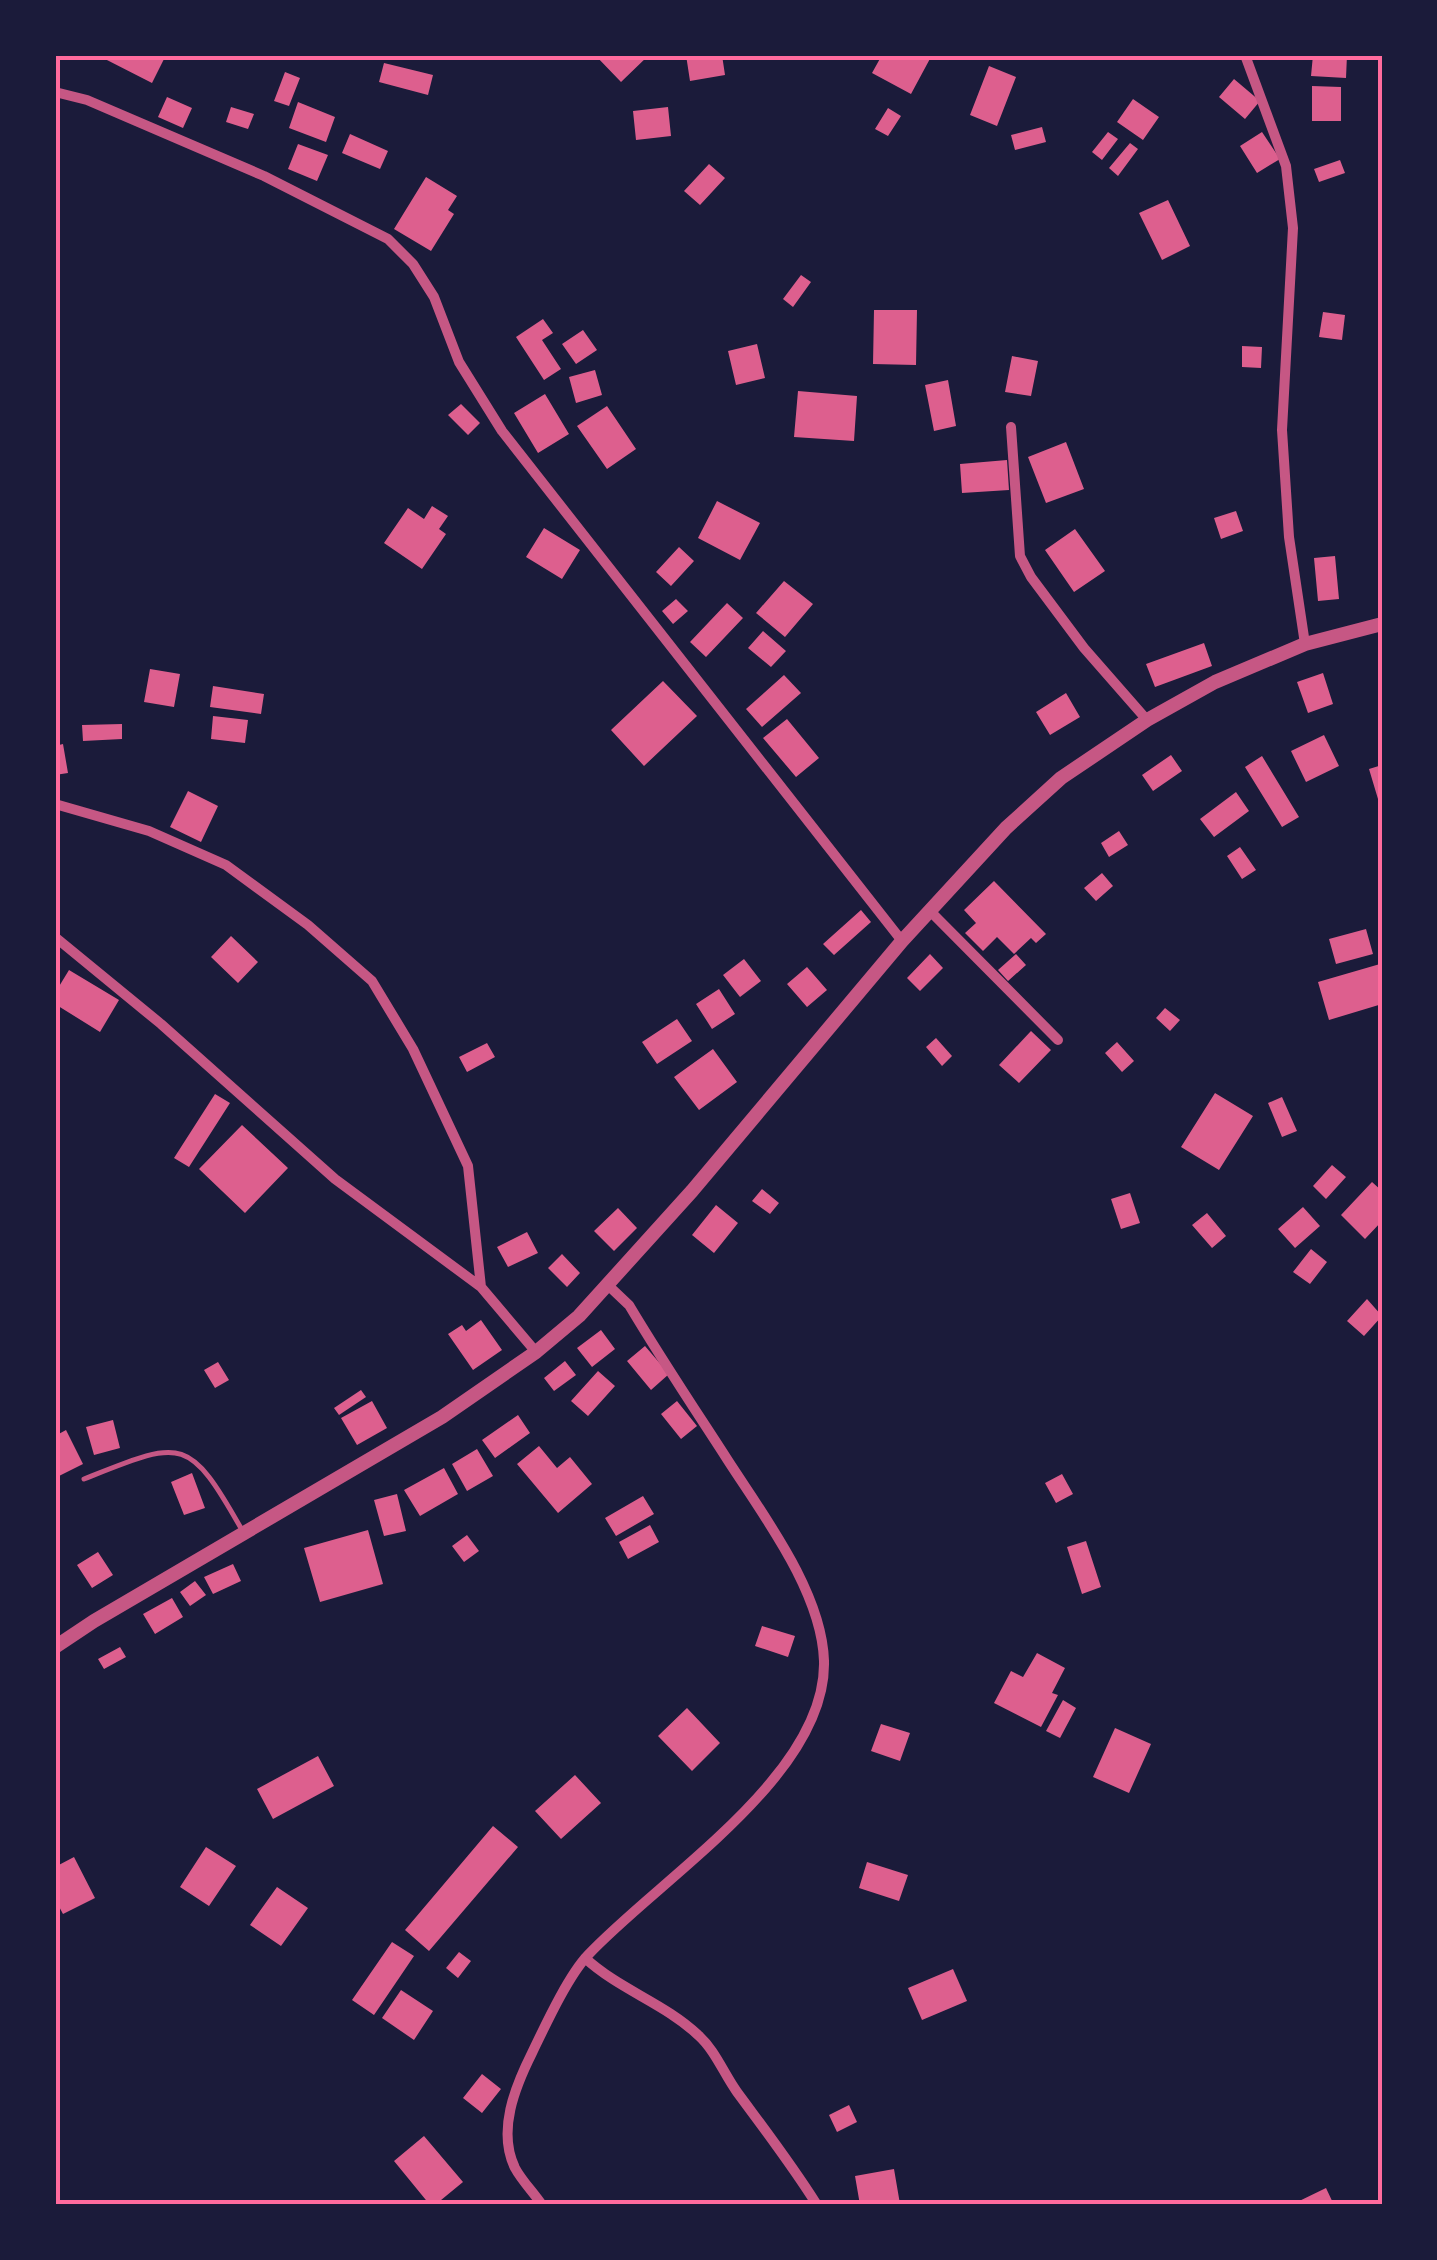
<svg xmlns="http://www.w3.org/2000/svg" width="1437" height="2260" font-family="Raleway,sans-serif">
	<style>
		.building { fill: #dd5f8e }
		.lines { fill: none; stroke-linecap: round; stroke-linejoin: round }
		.service { stroke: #c65784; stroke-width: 5 }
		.minor { stroke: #c65784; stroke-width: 10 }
		.tertiary { stroke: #c65784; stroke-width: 14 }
		.neatline { fill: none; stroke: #ff6b9d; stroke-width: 4 }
	</style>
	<rect width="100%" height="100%" fill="#1b1b3a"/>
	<path class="building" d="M104 55H166L152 83 103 58Z
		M595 55H649L621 82Z
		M686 55H722L725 75 690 81Z
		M882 55H932L911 94 872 73Z
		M1313 55H1347L1346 78 1311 76Z
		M384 63 433 75 428 95 379 82Z
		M989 66 1016 77 997 126 970 115Z
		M285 72 300 78 289 106 274 101Z
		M1234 79 1260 101 1245 119 1219 97Z
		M1312 86 1341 87V121H1312Z
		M167 97 192 108 183 128 158 117Z
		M1133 99 1159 117 1143 140 1117 122Z
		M298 102 335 117 326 142 289 128Z
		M231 107 254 114 248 129 226 122Z
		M668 107 671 136 636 140 633 111Z
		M888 108 901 116 888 136 875 129Z
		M1042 127 1046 142 1015 150 1011 135Z
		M1108 132 1118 139 1102 160 1092 152Z
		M1262 132 1280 159 1257 173 1240 146Z
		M350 134 388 151 380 169 342 153Z
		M1130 143 1138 149 1118 176 1109 168Z
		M298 144 328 155 317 181 288 169Z
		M1340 160 1345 173 1319 182 1314 169Z
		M709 164 725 178 700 205 684 191Z
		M426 177 457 196 448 210 454 214 431 251 394 229Z
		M1168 200 1190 246 1162 260 1139 213Z
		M801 275 811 282 793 307 783 299Z
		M874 310H917L916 365 873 364Z
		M1323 312 1345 315 1342 340 1319 337Z
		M543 319 553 333 542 340 561 369 544 380 516 337Z
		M583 330 597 350 576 364 562 344Z
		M757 344 765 378 736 385 728 351Z
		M1242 346 1262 347 1261 368 1242 367Z
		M1012 356 1038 361 1031 396 1005 392Z
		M595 370 602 395 576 403 569 377Z
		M948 380 956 426 934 431 925 385Z
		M798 391 857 396 854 441 794 437Z
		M545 394 569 434 538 453 514 413Z
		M461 404 480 423 468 435 448 415Z
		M607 406 636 449 607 469 577 426Z
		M1066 442 1084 489 1046 503 1028 457Z
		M1007 460 1009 490 962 493 960 464Z
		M717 501 760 523 740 560 698 538Z
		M432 506 448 516 439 529 446 534 422 569 384 543 408 508 424 519Z
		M1236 511 1243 531 1221 539 1214 518Z
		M544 528 580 550 562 579 526 557Z
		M1075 529 1105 571 1074 592 1045 550Z
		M679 547 694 561 671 586 656 572Z
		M1335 556 1339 599 1318 601 1314 558Z
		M784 581 813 604 785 637 756 613Z
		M676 599 688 611 673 624 662 611Z
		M727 603 743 618 706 657 690 642Z
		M763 631 786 651 771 667 748 648Z
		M1204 643 1212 666 1155 687 1146 664Z
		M150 669 180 674 174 707 144 702Z
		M1323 673 1333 704 1308 713 1297 682Z
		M784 675 801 693 762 727 746 709Z
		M663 681 697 716 644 766 611 730Z
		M213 686 264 694 261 714 210 707Z
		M1066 693 1080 717 1050 735 1036 712Z
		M213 716 248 720 245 743 211 739Z
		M787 719 819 758 796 777 763 738Z
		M122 724V739L83 741 82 725Z
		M1324 735 1339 766 1306 782 1291 751Z
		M63 744 68 773 55 775V746Z
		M1171 755 1182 771 1153 791 1142 775Z
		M1262 756 1299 817 1282 827 1245 767Z
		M1382 765V809H1381L1369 769Z
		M188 791 218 806 201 842 170 827Z
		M1236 792 1249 811 1214 837 1200 819Z
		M1119 831 1128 845 1109 857 1101 843Z
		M1240 847 1256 870 1242 879 1227 856Z
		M1102 873 1113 886 1096 901 1084 888Z
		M994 881 1046 934 1036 943 1031 938 1014 954 997 937 983 951 965 933 976 923 964 910Z
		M861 910 871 922 834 955 823 944Z
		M1366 929 1373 954 1336 964 1329 939Z
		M231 936 258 962 238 983 211 957Z
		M930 954 943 968 920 991 907 978Z
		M1016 954 1026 965 1008 981 998 970Z
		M744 959 761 981 740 997 723 975Z
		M1380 964 1382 1004 1329 1020 1318 982Z
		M807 967 827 990 807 1007 787 984Z
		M69 970 119 1000 100 1032 55 1004V993Z
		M719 989 735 1014 712 1029 696 1004Z
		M1165 1008 1180 1020 1170 1031 1156 1018Z
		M677 1019 692 1041 657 1064 642 1042Z
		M1031 1031 1051 1050 1019 1083 999 1065Z
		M936 1038 952 1056 942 1066 926 1047Z
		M1117 1042 1134 1061 1122 1072 1105 1053Z
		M487 1043 495 1057 467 1072 459 1057Z
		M713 1049 737 1082 699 1110 674 1077Z
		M1215 1093 1253 1116 1219 1170 1181 1147Z
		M215 1094 230 1103 189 1167 174 1158Z
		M1282 1097 1297 1131 1282 1137 1268 1103Z
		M242 1125 288 1168 245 1213 199 1169Z
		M1332 1165 1346 1177 1326 1199 1313 1186Z
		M1372 1182 1382 1191V1221L1365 1239 1341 1215Z
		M762 1189 779 1203 770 1214 752 1201Z
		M1130 1193 1140 1223 1121 1229 1111 1199Z
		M716 1205 738 1223 714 1253 692 1235Z
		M1303 1207 1320 1226 1295 1248 1278 1229Z
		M618 1208 637 1228 614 1251 594 1231Z
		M1207 1213 1226 1236 1212 1248 1192 1225Z
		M527 1232 538 1253 508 1267 497 1247Z
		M1311 1249 1327 1262 1310 1284 1293 1272Z
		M562 1254 580 1273 567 1287 548 1268Z
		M1367 1299 1382 1316 1364 1336 1347 1321Z
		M481 1320 502 1350 473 1370 448 1334 462 1325 466 1331Z
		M601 1330 615 1349 592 1367 577 1348Z
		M645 1346 669 1374 651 1390 627 1361Z
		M565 1361 576 1375 554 1391 544 1378Z
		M218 1362 229 1380 215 1388 204 1370Z
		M598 1371 615 1386 588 1416 571 1401Z
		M361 1390 366 1397 339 1415 334 1408Z
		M372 1401 387 1428 357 1445 341 1418Z
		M677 1401 697 1426 681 1439 661 1414Z
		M518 1415 530 1433 495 1458 482 1440Z
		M113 1420 120 1448 94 1455 86 1427Z
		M66 1430 83 1464 55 1478V1436Z
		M539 1446 557 1468 570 1457 592 1484 558 1513 517 1464Z
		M477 1449 493 1476 467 1491 452 1464Z
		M444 1468 458 1494 420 1516 404 1490Z
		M192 1473 205 1508 184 1515 171 1482Z
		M1062 1474 1073 1494 1056 1503 1045 1483Z
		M397 1494 406 1531 384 1536 374 1500Z
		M643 1496 654 1514 616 1536 605 1518Z
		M650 1525 659 1542 628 1559 619 1542Z
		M368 1530 383 1584 320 1602 304 1548Z
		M467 1535 479 1551 464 1562 452 1546Z
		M1086 1541 1101 1587 1082 1594 1067 1547Z
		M98 1552 113 1575 92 1588 77 1565Z
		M233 1564 241 1581 213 1594 204 1577Z
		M195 1581 206 1595 190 1606 180 1592Z
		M172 1598 183 1617 155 1634 143 1614Z
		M762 1626 795 1636 788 1657 755 1646Z
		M120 1647 126 1657 104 1669 98 1659Z
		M1037 1653 1065 1668 1052 1693 1058 1695 1041 1727 994 1703 1011 1671 1023 1677Z
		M1063 1700 1076 1708 1060 1738 1046 1731Z
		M687 1708 720 1743 692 1771 658 1736Z
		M881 1724 910 1733 900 1761 871 1751Z
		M1115 1728 1151 1744 1129 1793 1093 1777Z
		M318 1756 334 1786 273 1819 257 1789Z
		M575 1775 601 1803 561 1839 535 1811Z
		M493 1826 518 1847 429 1951 405 1930Z
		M206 1847 236 1866 209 1906 180 1887Z
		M74 1857 95 1898 63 1914 55 1899V1867Z
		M867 1862 908 1875 899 1901 859 1888Z
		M277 1887 308 1908 281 1946 250 1925Z
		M392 1942 414 1956 374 2015 352 2000Z
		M459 1952 471 1961 458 1978 446 1968Z
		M953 1969 967 2001 922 2020 908 1988Z
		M401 1990 433 2011 414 2040 382 2018Z
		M482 2074 501 2089 482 2113 463 2098Z
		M849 2105 857 2122 837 2132 829 2115Z
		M424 2136 463 2182 435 2205H430L394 2161Z
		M894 2169 900 2204 860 2205 855 2176Z
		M1326 2188 1334 2205H1291Z"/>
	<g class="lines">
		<path class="service" d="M84 1479C182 1440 188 1434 242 1530"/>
		<path class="minor" d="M1245 55 1286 166 1293 228 1282 430 1289 537 1305 644
			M55 92 87 100 264 176 388 239 413 264 434 297 459 362 502 431 902 941
			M1011 427 1020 556 1031 577 1084 648 1147 720
			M55 804 149 831 226 865 308 925 372 981 413 1049 468 1166 481 1287
			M931 912 1058 1040
			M55 937 161 1024 335 1179 481 1287 536 1352
			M585 1958C620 1990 664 2003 698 2035 715 2050 724 2074 737 2092 765 2130 792 2165 817 2205
			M542 2205C534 2193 522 2181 515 2168 497 2131 515 2087 532 2053 545 2026 568 1976 588 1955 659 1879 827 1775 824 1661 822 1592 763 1515 727 1459 694 1408 660 1357 629 1305L609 1286"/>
		<path class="tertiary" d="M55 1647 94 1621 442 1417 536 1352 579 1316 692 1191 902 941 1006 828 1061 778 1147 720 1215 682 1305 644 1382 624"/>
	</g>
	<rect width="1437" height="2260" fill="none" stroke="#1b1b3a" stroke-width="115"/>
	<rect x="58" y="58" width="1322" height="2144" class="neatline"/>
</svg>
